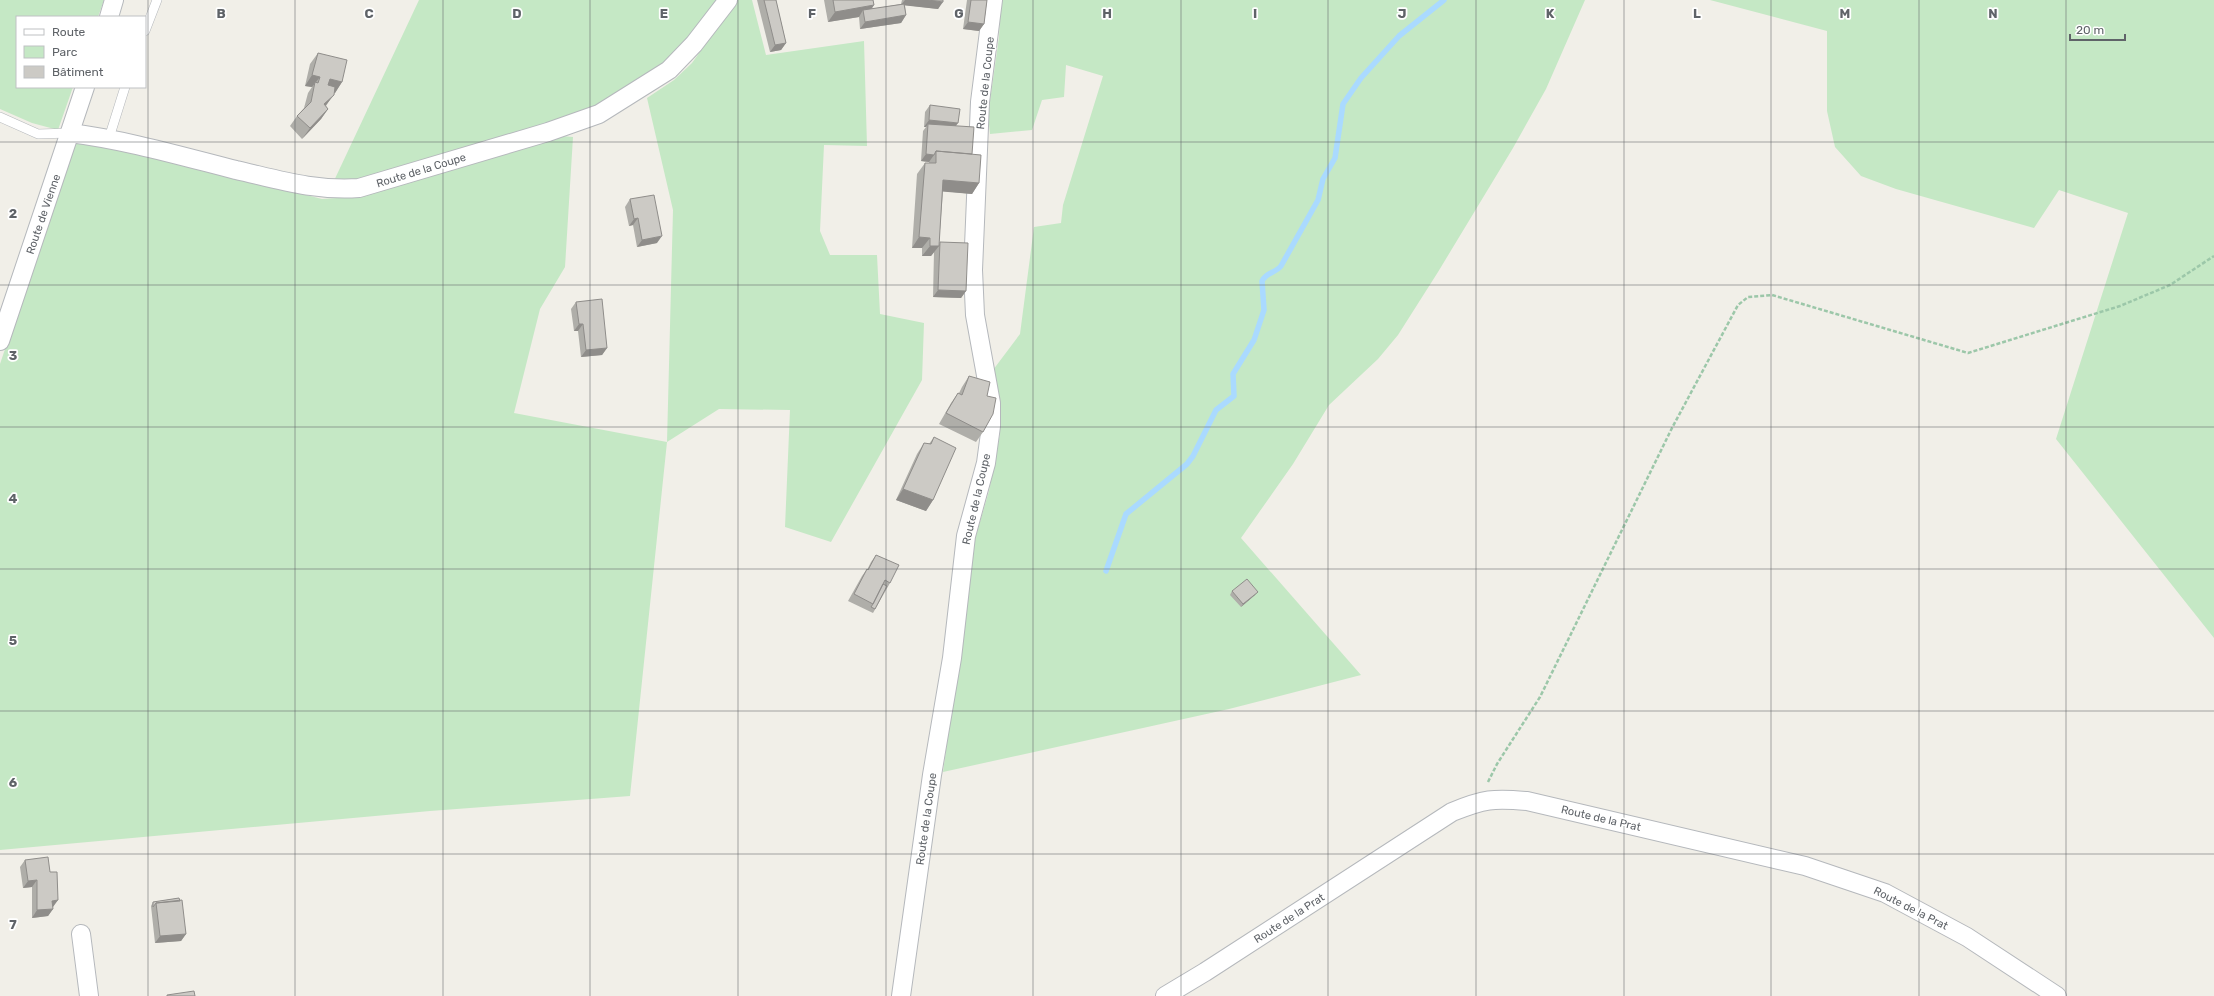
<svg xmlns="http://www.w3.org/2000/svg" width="2214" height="996" font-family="Rubik,sans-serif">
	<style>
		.green { fill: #c5e8c5 }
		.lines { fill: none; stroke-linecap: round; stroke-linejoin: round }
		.stream { stroke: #aadaff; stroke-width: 5.5 }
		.service-casing { stroke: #b5b8bc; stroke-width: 10 }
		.minor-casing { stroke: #b5b8bc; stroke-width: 20 }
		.path { stroke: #9cc7a9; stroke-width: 2.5; stroke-dasharray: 4 2; stroke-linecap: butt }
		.service { stroke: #fff; stroke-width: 9 }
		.minor { stroke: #fff; stroke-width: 18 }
		.wall { fill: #afaea9 }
		.shaded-wall { fill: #8f8d8a }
		.building { fill: #cccac5; stroke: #8f8d8a }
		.grid { fill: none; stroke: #5f6368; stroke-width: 1; stroke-opacity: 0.55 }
		.labels { text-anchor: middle; stroke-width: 3.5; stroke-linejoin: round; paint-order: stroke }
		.street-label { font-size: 11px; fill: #5f6368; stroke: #fff }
		.grid-label { font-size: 13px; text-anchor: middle; font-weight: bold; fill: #5f6368; stroke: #fff; stroke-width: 3.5; stroke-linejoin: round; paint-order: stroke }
	</style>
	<rect width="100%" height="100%" fill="#f1efe8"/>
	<path class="green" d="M0 0H104L98 17H17V87H73L58 130 32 123 0 109Z
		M419 0H719L688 41 662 67 623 92 579 113 359 181 332 185Z
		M737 0H752L766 55 864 41 867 146 824 145 820 231 830 255H877L880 314 924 323 922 380 831 542 785 527 790 410 719 409 667 442 630 796 430 811 0 850V364L75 142 92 140 322 199 352 197 562 136 573 137 565 267 540 309 514 413 667 442 673 210 647 98 674 80 692 63Z
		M1001 0H1585L1546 89 1513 148 1438 272 1398 335 1378 359 1329 405 1293 464 1241 538 1361 675 1229 709 943 772 975 539 989 491 1000 434V402L993 370 1020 334 1034 227 1061 223 1063 205 1103 76 1066 65 1064 97 1042 100 1032 130 990 134 988 115 999 37Z
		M1710 0H2214V638L2056 439 2128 213 2059 190 2034 228 1896 189 1861 176 1835 147 1827 111V31Z"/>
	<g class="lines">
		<path class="stream" d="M1106 571 1126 514 1187 464 1193 456 1216 410 1234 396 1233 374 1254 340 1264 310 1262 281C1266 272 1276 273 1281 266L1318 200 1323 179 1335 158 1343 104 1361 78 1399 36 1444 0"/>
		<defs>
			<path id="service" d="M145 31 157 0
				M0 117 38 134 70 133
				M109 138 125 87"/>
			<path id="minor" d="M109 17 114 0
				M70 133C126 140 181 156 236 170 280 180 314 191 359 188L548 132 599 114 669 70 694 44 728 0
				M0 341 85 87
				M81 934 89 996
				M901 996 932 775 952 658 966 536 986 463 991 426V403L975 315 973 270 980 102 993 0
				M1165 996 1205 972 1452 812C1484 799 1493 798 1527 801L1805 866 1885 893 1967 937 2057 996"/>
		</defs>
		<use href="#service" class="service-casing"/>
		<use href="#minor" class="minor-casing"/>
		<path class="path" d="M1488 782 1497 764 1540 697 1672 428 1738 305 1748 297 1772 295 1968 353 2120 306 2170 285 2214 256"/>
		<use href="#service" class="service"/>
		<use href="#minor" class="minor"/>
	</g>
	<path class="wall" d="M757 0H776L786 43 781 50 770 52Z
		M824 0H873L874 5 871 9 901 4 902 0H943L938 9 905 5 906 15 901 23 860 29 859 17 828 22Z
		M967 0H987L984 24 979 31 963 29Z
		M318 53 342 82 335 93H334L326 106 328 109 321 119 302 139 290 126 297 116 304 108 308 93 312 87 305 86 310 64Z
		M930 105 956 126 972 154 979 183 972 194 943 191 939 243 966 291 961 298 933 297 934 252 931 256H922V248H912L917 174 925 163H929V162L921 161 923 131 926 127H924L925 112Z
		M630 199 657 243 637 247 633 225 629 226 625 207Z
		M576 302 607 348 602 355 581 357 578 331H574L571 309Z
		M969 376 987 396 983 432 976 442 939 424 951 403 958 393H959L962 387Z
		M934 437 933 500 926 511 896 500 917 454 924 443 929 444Z
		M876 555 890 583 873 613 848 601 862 576 867 569V570L871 562Z
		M1232 591 1255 595 1241 607 1230 595Z
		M25 860 50 872 58 900 52 907 53 909 48 916 32 918V887L23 888 20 867Z
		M179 898 186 934 181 941 155 943 151 906 153 902Z"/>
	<path class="shaded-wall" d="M905 0H928L943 2 938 9 901 5Z
		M874 5 867 16 863 10 859 17 828 22 835 12Z
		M906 15 901 23 860 29 865 22Z
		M968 22 984 24 979 31 963 29Z
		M786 43 781 50 770 52 775 45Z
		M312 75 320 77 312 87 305 86Z
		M330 79 342 82 335 93 322 90Z
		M334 95 326 105 317 115 324 104Z
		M328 109 321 119 302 139 310 128Z
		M929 120 958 123 953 130 928 124 926 127H924Z
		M926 154 934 155 929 162 921 161Z
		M943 180 979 183 972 194 936 191Z
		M638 218 633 225 629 226 634 219Z
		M662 236 657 243 637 247 642 240Z
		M919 237 930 238 922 248H912Z
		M930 246H939L931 256H922Z
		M938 290 966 291 961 298 933 297Z
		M579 324H583L578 331H574Z
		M607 348 602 355 581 357 586 350Z
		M903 489 933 500 926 511 896 500Z
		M1258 592 1255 595 1241 607 1243 604Z
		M37 880 32 887 23 888 28 881Z
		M58 900 53 907 47 908 52 901Z
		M53 909 48 916 32 918 37 910Z
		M186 934 181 941 155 943 160 936Z"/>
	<path class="building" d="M764 0H776L786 43 775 45Z
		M833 0H873L874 5 835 12Z
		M928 0H943V2Z
		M971 0H987L984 24 968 22Z
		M904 4 906 15 865 22 863 10Z
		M318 53 347 60 342 82 330 79 328 85 335 87 334 95 324 104 328 109 310 128 297 116 311 102 315 82 318 83 320 77 312 75Z
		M930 105 960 109 958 123 929 120Z
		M928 124 974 127 972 154 936 151 934 155 926 154Z
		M936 151 981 155 979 183 943 180 939 246H930V238L919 237 925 163H936Z
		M654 195 662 236 642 240 638 218 634 219 630 199Z
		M940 242 968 243 966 291 938 290Z
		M602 299 607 348 586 350 583 324H579L576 302Z
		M969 376 990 382 987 396 996 398 993 414 983 432 946 413 958 393 962 395Z
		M934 437 956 448 933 500 903 489 924 443 931 444Z
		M876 555 899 565 890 583 885 580 873 604 854 594 867 569 868 570Z
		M1247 579 1258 592 1243 604 1232 591Z
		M883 584 887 586 875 609 871 607 873 604Z
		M48 857 50 872H57L58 900 52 901 53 909 37 910V880L28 881 25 860Z
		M179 898 180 901 156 903 153 907V902Z
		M182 900 186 934 160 936 156 903Z
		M194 991 195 996H167V995Z"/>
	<path class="grid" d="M148 0V996M295 0V996M443 0V996M590 0V996M738 0V996M886 0V996M1033 0V996M1181 0V996M1328 0V996M1476 0V996M1624 0V996M1771 0V996M1919 0V996M2066 0V996M0 142H2214M0 285H2214M0 427H2214M0 569H2214M0 711H2214M0 854H2214"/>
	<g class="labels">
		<g class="street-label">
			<text transform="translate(985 83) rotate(-84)" y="4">Route de la Coupe</text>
			<text transform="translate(421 170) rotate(-17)" y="4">Route de la Coupe</text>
			<text transform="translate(43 214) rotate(-71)" y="4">Route de Vienne</text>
			<text transform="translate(976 499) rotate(-77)" y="4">Route de la Coupe</text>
			<text transform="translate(1601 818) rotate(13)" y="4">Route de la Prat</text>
			<text transform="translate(926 819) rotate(-82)" y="4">Route de la Coupe</text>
			<text transform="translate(1911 908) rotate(27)" y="4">Route de la Prat</text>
			<text transform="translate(1289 918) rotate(-33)" y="4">Route de la Prat</text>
		</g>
	</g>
	<g class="grid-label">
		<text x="221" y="18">B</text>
		<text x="369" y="18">C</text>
		<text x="517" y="18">D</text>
		<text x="664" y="18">E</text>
		<text x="812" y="18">F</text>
		<text x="959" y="18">G</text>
		<text x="1107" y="18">H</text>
		<text x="1255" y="18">I</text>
		<text x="1402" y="18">J</text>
		<text x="1550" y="18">K</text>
		<text x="1697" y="18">L</text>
		<text x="1845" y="18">M</text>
		<text x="1993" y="18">N</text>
		<text x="13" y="218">2</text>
		<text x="13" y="360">3</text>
		<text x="13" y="503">4</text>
		<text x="13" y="645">5</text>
		<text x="13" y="787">6</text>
		<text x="13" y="929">7</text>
	</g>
	<rect x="16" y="16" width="130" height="72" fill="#ffffff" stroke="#bfc1c3"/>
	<rect x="24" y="29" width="20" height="6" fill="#ffffff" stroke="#bfc1c3"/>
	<text x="52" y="36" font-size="12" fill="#5f6368">Route</text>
	<rect x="24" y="46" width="20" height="12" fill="#c5e8c5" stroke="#bfc1c3"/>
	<text x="52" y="56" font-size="12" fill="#5f6368">Parc</text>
	<rect x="24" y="66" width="20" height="12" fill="#cccac5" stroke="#bfc1c3"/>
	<text x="52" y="76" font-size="12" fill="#5f6368">Bâtiment</text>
	<path d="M2070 34v6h55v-6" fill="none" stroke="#5f6368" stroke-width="2"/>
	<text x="2076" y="34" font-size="12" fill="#5f6368" stroke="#ffffff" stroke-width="3" paint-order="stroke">20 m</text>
</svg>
